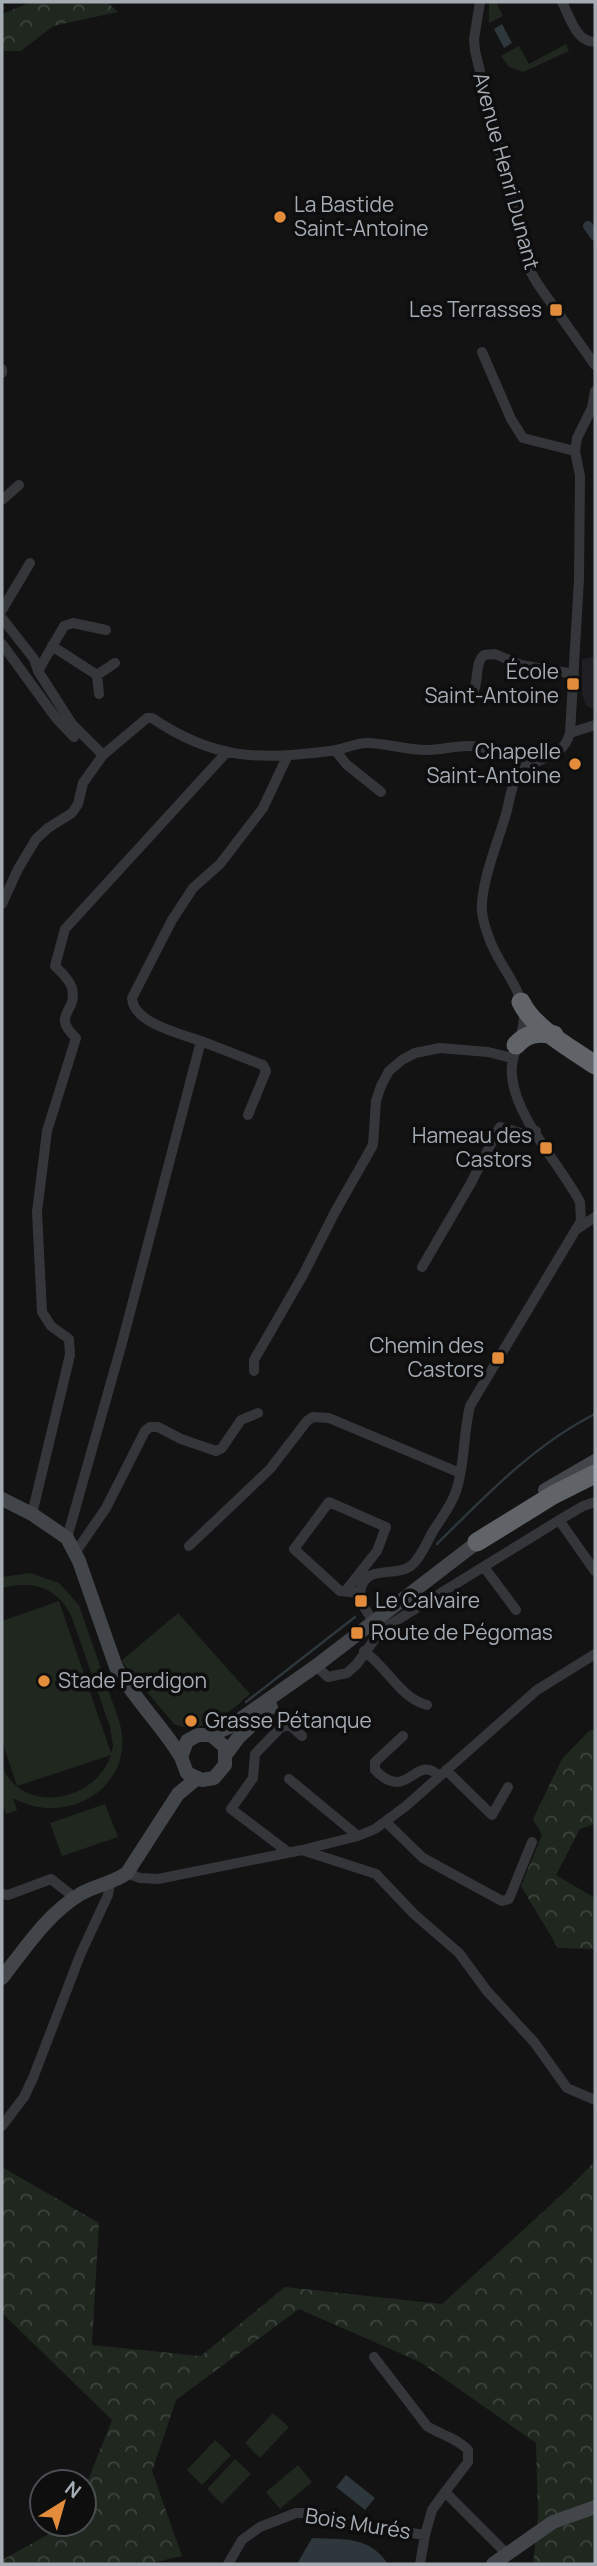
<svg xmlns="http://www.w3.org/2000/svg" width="597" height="2566" font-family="Manrope,sans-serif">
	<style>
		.built { fill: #1f1f21 }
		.green { fill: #1f271f }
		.forest { fill: url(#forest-crowns) }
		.water { fill: #2d373c }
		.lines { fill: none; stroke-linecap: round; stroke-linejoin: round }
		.stream { stroke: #2d373c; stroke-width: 2.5 }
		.canal { stroke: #2d373c; stroke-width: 10 }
		.street { stroke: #343639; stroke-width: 10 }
		.secondary { stroke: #424549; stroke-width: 14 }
		.highway { stroke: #606469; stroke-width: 19 }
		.poi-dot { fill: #e38d3c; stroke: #0e0e0f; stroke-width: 2.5 }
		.labels { text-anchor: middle; stroke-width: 7; stroke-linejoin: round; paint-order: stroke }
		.street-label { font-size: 21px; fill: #a5acb4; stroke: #0e0e0f }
		.poi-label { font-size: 21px; fill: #a5acb4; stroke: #0e0e0f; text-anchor: start }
	</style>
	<defs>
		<pattern id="forest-crowns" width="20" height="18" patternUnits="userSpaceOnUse" patternTransform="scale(1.75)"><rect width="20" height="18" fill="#1f271f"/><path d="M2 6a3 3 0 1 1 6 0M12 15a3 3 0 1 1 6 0" fill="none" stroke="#3d443d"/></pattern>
	</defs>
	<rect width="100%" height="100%" fill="#131314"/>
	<path class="built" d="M595 657V710L586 706 582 694V659Z"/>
	<path class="green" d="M489 2H496L503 16 489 23Z
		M566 44 569 51 523 72 509 67 501 56 519 46 529 64Z
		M30 1573 59 1583 79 1605 120 1724C136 1787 67 1828 13 1798L17 1810 6 1814 2 1801V1766C23 1816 95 1802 111 1755L17 1786 2 1741V1621L59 1601 111 1753 113 1746 110 1727 72 1618C59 1587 32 1580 2 1588V1577Z
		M178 1613 250 1694C230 1712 201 1737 174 1724L121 1661Z
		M105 1804 118 1837 62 1856 50 1823Z
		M273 2413 289 2427 260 2458 245 2443Z
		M215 2440 231 2455 202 2485 187 2470Z
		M235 2459 251 2474 222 2504 207 2489Z
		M298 2465 312 2482 280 2509 266 2492Z"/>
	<path class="forest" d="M31 2H107L118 12 53 26 21 51H2V14Z
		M595 1729V1824L580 1829 556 1875 595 1898V1949L558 1948 521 1886 542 1835 533 1819 562 1759 589 1731Z
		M595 2161V2564H533L538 2515 536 2443 420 2362 299 2309 176 2400 152 2471 182 2556 147 2564H2V2560L67 2524H84V2490L112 2420 2 2313V2167L99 2223 92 2345 201 2356 285 2287 442 2304 569 2188Z"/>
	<path class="water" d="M502 24 512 43 504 48 494 29Z
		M346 2475 375 2498 365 2510 336 2487Z
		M312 2538C344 2540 368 2535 388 2564H297Z"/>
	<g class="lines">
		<path class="stream" d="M437 1544C484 1497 535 1444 595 1414
			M246 1702 355 1617"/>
		<path class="canal" d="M588 226 595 236"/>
		<path class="street" d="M480 2 474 39 475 51 528 267 537 283 595 365
			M562 2C570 17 576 42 595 42
			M482 352 511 419 523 438 575 451
			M2 369V373
			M2 500 19 485
			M2 610 30 563
			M2 618 34 659 38 671 72 724 103 755
			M2 644 56 718 74 737
			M52 646 97 675 115 663
			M38 671 64 626 73 623 106 630
			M97 675 99 694
			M470 697C481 684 473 665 484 655L495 654 521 665 574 674
			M570 733 595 725
			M336 751 346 764 381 792
			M2 904 18 869 36 839 48 828 72 813 78 804 83 783 103 755 147 718H152C214 760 258 760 330 751 343 750 354 743 367 743 386 743 406 750 425 750 440 750 454 746 468 746 488 746 512 756 529 765
			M201 1041 263 1065 266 1071 248 1115
			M577 1229 595 1217
			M422 1267 471 1183 498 1130 500 1127 524 1134 536 1131
			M254 1371V1360L303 1275 335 1212 373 1145 376 1101 381 1086 389 1071 402 1060 415 1053 440 1048 488 1052 512 1058
			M32 1514 70 1355 69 1339 51 1326 42 1312 37 1212 47 1131 76 1038C50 1013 78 1014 72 988 69 979 61 972 55 966L65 929 226 753
			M559 1520 595 1571
			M67 1538 122 1343 201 1041C181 1034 133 1023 132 998L172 920 193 888 220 864 263 808 287 757
			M189 1546 270 1469 307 1421 313 1417 329 1418 460 1473
			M75 1553 106 1508 145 1431 150 1427H158L181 1439 216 1451 222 1448 241 1420 258 1413
			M484 1567 516 1610
			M347 1589 377 1551 386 1527 329 1502 294 1549 340 1591 360 1593
			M373 1621C365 1609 355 1597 363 1583 372 1566 398 1577 412 1565 421 1557 426 1544 432 1533 440 1519 451 1507 456 1491 465 1465 463 1434 470 1406L581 1221 580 1202C560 1164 516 1119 512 1076 509 1053 528 1032 523 1009 518 983 497 962 489 938 486 930 483 920 482 912 480 884 498 842 506 814 509 803 511 788 516 778 530 753 561 765 570 733L579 579 580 476 575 451 577 438 592 408 595 391
			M364 1651C387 1667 400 1698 427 1705
			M316 1666 328 1677 347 1673 357 1664 381 1630 561 1519 583 1506 595 1502
			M403 1736 375 1762V1770C408 1804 415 1752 439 1776
			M446 1770 492 1815 508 1787
			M289 1779 358 1836
			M387 1823 423 1858 502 1901 509 1899 532 1842
			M302 1850 376 1874 414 1914 459 1953 487 1991 534 2042 567 2088 595 2100
			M288 1852 231 1809 253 1778 255 1754 281 1727 290 1725 302 1736
			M127 1873 140 1878 158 1879 302 1850 358 1836 375 1829 406 1806 537 1690 595 1654
			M2 1894 8 1895 51 1879 75 1898
			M2 2126 24 2097 33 2078 81 1953 108 1895 110 1883
			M374 2357 427 2426C441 2435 457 2438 468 2450V2462L445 2492
			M228 2564 242 2540 260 2527 296 2513H312L364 2526 425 2535 432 2510 445 2492 506 2553
			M420 2564 425 2535"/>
		<path class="secondary" d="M545 1490 595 1461
			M2 1499 32 1514 67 1538 79 1561 116 1667C134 1699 162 1725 181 1757
			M211 1735 225 1747V1765L214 1778 202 1780 187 1773 181 1757 187 1741 198 1735H211L229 1727 316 1666 484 1537
			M227 1753 238 1738 271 1707
			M2 1978C26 1947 48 1913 82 1893 97 1885 113 1883 127 1873L178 1794 196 1779
			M493 2564 553 2522 595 2507"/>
		<path class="highway" d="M521 1002C534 1029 571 1048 595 1065
			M516 1045C527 1033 539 1031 554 1035
			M477 1542 553 1495 595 1474"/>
	</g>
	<g class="poi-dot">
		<circle cx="280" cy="217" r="7"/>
		<rect x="549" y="303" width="14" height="14" rx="3.5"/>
		<rect x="566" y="677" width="14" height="14" rx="3.5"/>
		<circle cx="575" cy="764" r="7"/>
		<rect x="539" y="1141" width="14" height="14" rx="3.5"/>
		<rect x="491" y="1351" width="14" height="14" rx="3.5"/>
		<rect x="354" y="1594" width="14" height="14" rx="3.5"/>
		<rect x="350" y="1626" width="14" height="14" rx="3.5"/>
		<circle cx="44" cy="1681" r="7"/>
		<circle cx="191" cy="1721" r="7"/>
	</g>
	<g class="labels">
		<g class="street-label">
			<text transform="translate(506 171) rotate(75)" y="7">Avenue Henri Dunant</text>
			<text transform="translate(358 2524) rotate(9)" y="7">Bois Murés</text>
		</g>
		<g class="poi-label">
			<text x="294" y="212">La Bastide<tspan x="294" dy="24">Saint-Antoine</tspan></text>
			<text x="542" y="317" text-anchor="end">Les Terrasses</text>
			<text x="559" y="679" text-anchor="end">École<tspan x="559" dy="24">Saint-Antoine</tspan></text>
			<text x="561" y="759" text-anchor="end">Chapelle<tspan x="561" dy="24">Saint-Antoine</tspan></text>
			<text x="532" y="1143" text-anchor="end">Hameau des<tspan x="532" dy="24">Castors</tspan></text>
			<text x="484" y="1353" text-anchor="end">Chemin des<tspan x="484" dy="24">Castors</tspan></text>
			<text x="375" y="1608">Le Calvaire</text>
			<text x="371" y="1640">Route de Pégomas</text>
			<text x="58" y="1688">Stade Perdigon</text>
			<text x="205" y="1728">Grasse Pétanque</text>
		</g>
	</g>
	<rect width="597" height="2566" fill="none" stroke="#a5acb4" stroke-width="7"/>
	<g transform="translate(63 2503) rotate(37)"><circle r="33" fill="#0e0e0f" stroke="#4a4d51" stroke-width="2"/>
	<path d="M0-5L12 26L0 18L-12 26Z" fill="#e38d3c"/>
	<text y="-10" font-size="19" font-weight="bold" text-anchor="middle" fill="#a5acb4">N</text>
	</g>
</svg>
